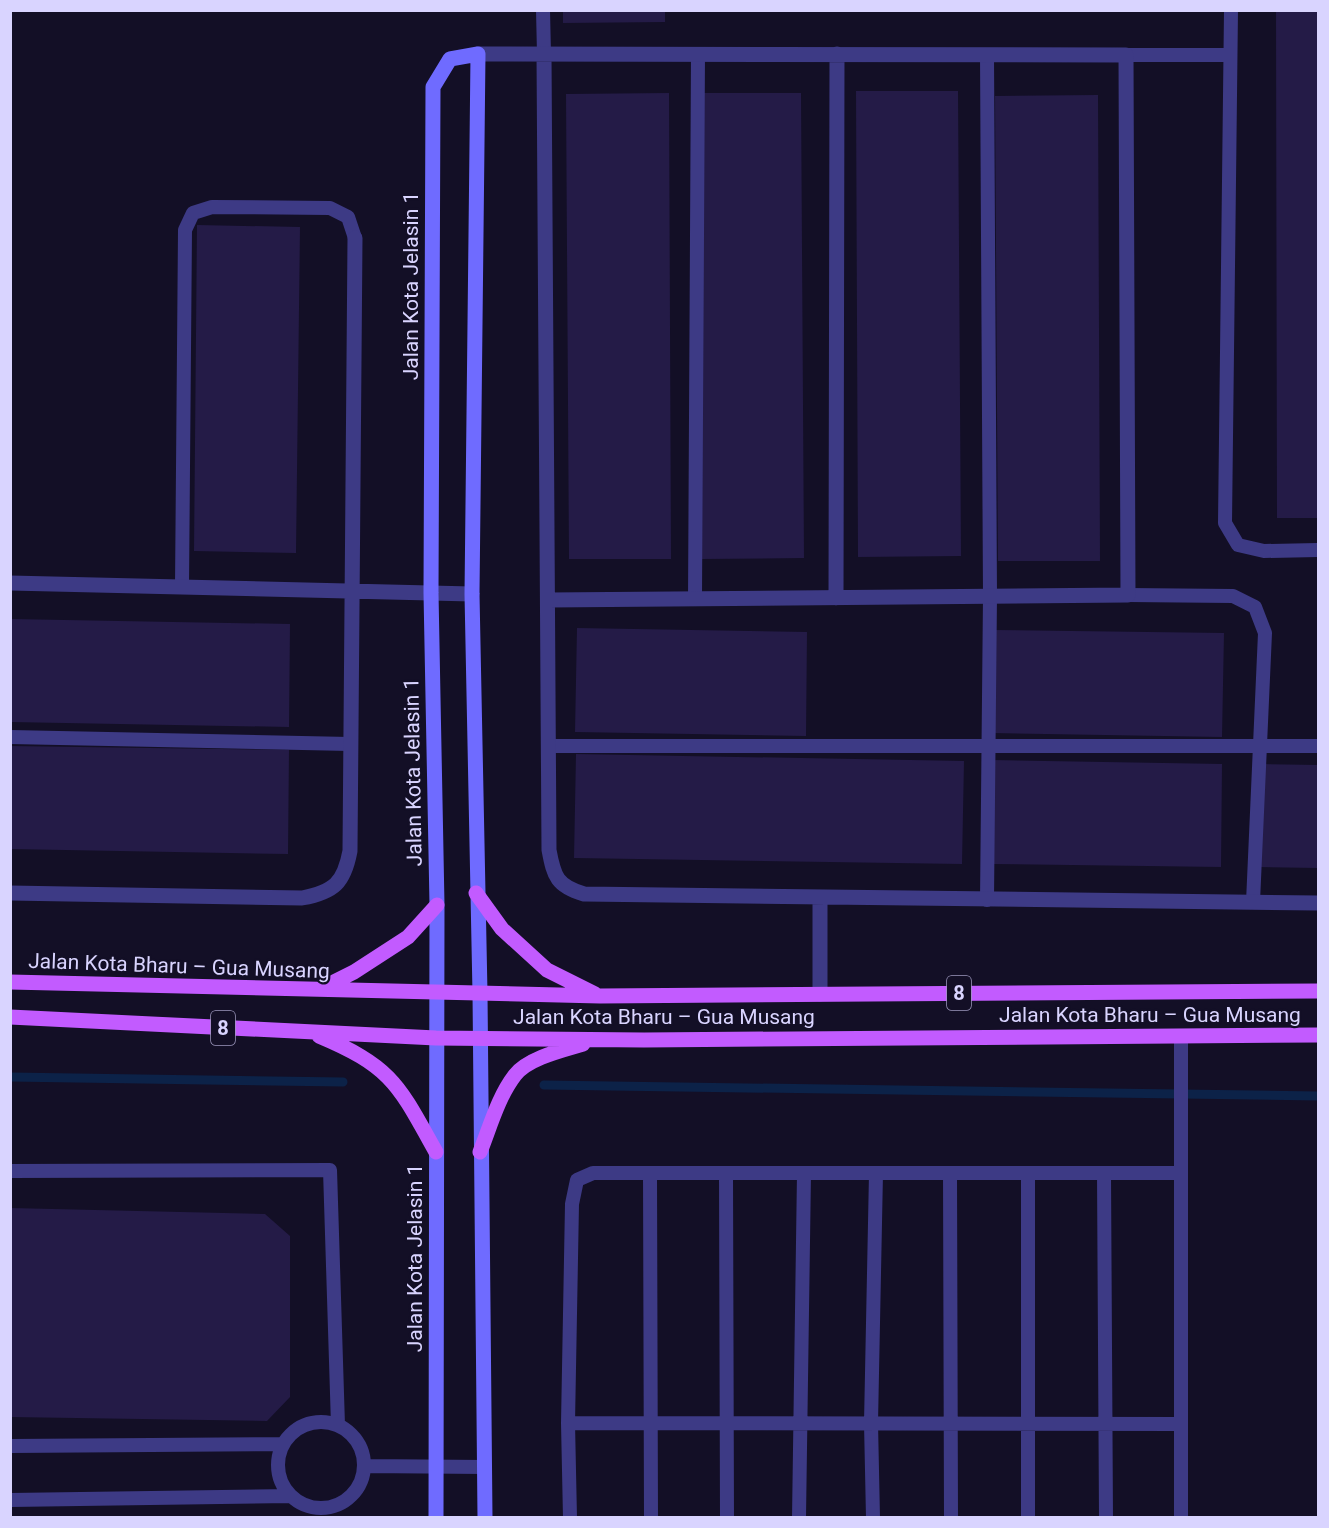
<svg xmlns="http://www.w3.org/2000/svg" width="1329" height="1528" font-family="Roboto,sans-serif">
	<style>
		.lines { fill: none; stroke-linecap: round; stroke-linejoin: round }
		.stream { stroke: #0c2248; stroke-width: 9 }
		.building { fill: #241b47 }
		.lane { stroke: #3d3a85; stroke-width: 14 }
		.street { stroke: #3d3a85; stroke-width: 15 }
		.secondary { stroke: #6f6bff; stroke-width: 15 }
		.primary { stroke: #c25bff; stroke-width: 15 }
		.labels { text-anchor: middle; stroke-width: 4.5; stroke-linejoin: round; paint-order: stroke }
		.shield { fill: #130f26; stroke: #9e99be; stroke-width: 1.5 }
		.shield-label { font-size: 20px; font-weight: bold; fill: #d9d4ff }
		.street-label { font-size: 21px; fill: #d9d4ff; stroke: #130f26 }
	</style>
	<rect width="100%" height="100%" fill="#130f26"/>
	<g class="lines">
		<path class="stream" d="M10 1077 343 1082
			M544 1085 1318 1096"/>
	</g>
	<path class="building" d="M563 10H665V22L563 23Z
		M1276 10H1318V518H1277Z
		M856 91H958L961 556 858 557Z
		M669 93 671 559H569L566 94Z
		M698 93H801L804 558 701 559Z
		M1098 95 1100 561H998L995 96Z
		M197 225 300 227 296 553 194 551Z
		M10 619 290 624 289 727 10 722Z
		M577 628 807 632 806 736 575 732Z
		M993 630 1224 633 1222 737 992 733Z
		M10 746 289 750 288 854 10 849Z
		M576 754 964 761 962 864 574 858Z
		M992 760 1222 764 1221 867 990 864Z
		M1259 764 1318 765V868L1257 867Z
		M10 1208 265 1214 290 1236V1397L267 1421 10 1417Z"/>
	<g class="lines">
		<path class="lane" d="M543 10 544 54
			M1231 10 1225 523 1238 545 1264 551 1318 550
			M987 55 990 596 987 900
			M1126 55H1230
			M182 587 185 230 193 213 212 207 330 208 348 217 355 238
			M1128 595 1233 596 1255 607 1265 633 1253 902
			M695 599 698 54
			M10 737 350 744
			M549 746H1318
			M1181 1036V1518
			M10 1171 330 1170 338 1425
			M650 1173 651 1518
			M726 1173 727 1518
			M950 1173 951 1518
			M1028 1173V1518
			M1104 1173 1106 1518
			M278 1465a43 43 0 1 1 86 0a43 43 0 1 1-86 0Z
			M568 1423 1180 1424
			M10 1446 283 1444
			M364 1466 485 1467
			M10 1500 291 1496
			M570 1518 568 1423 572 1204 577 1180 593 1173H1180
			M799 1518 804 1173
			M873 1518 871 1423 876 1173"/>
		<path class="street" d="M478 54 1126 55 1128 595 548 600
			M544 54 549 850C554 877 557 886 584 894L1318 903
			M10 583 472 594
			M836 598 837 54
			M10 893 302 898C334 892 344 883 350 851L355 238
			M820 897V994"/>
		<path class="secondary" d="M436 1518 437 905 431 593 433 87 450 59 478 54 472 594 480 993 485 1518"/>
		<path class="primary" d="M476 893 502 929 547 970 595 994
			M10 982 600 996 1318 991
			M320 989 354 972 408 937 437 905
			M10 1017 436 1038 644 1040 1318 1035
			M319 1036C393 1067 399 1086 436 1152
			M480 1152C490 1127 498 1097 515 1075 528 1058 563 1050 583 1044"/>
	</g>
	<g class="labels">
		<g class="shield">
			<rect x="947" y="976" width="24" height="34" rx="4.5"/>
			<rect x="211" y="1011" width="24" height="34" rx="4.5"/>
		</g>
		<g class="shield-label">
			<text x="959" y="1000">8</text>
			<text x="223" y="1035">8</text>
		</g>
		<g class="street-label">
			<text transform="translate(411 286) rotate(-90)" y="7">Jalan Kota Jelasin 1</text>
			<text transform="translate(413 772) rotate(-91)" y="7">Jalan Kota Jelasin 1</text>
			<text transform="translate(179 966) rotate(2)" y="7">Jalan Kota Bharu – Gua Musang</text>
			<text x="1150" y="1022">Jalan Kota Bharu – Gua Musang</text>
			<text x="664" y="1024">Jalan Kota Bharu – Gua Musang</text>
			<text transform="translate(415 1258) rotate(-90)" y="7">Jalan Kota Jelasin 1</text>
		</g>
	</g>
	<rect width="1329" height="1528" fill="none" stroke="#d9d4ff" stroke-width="24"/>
</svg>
